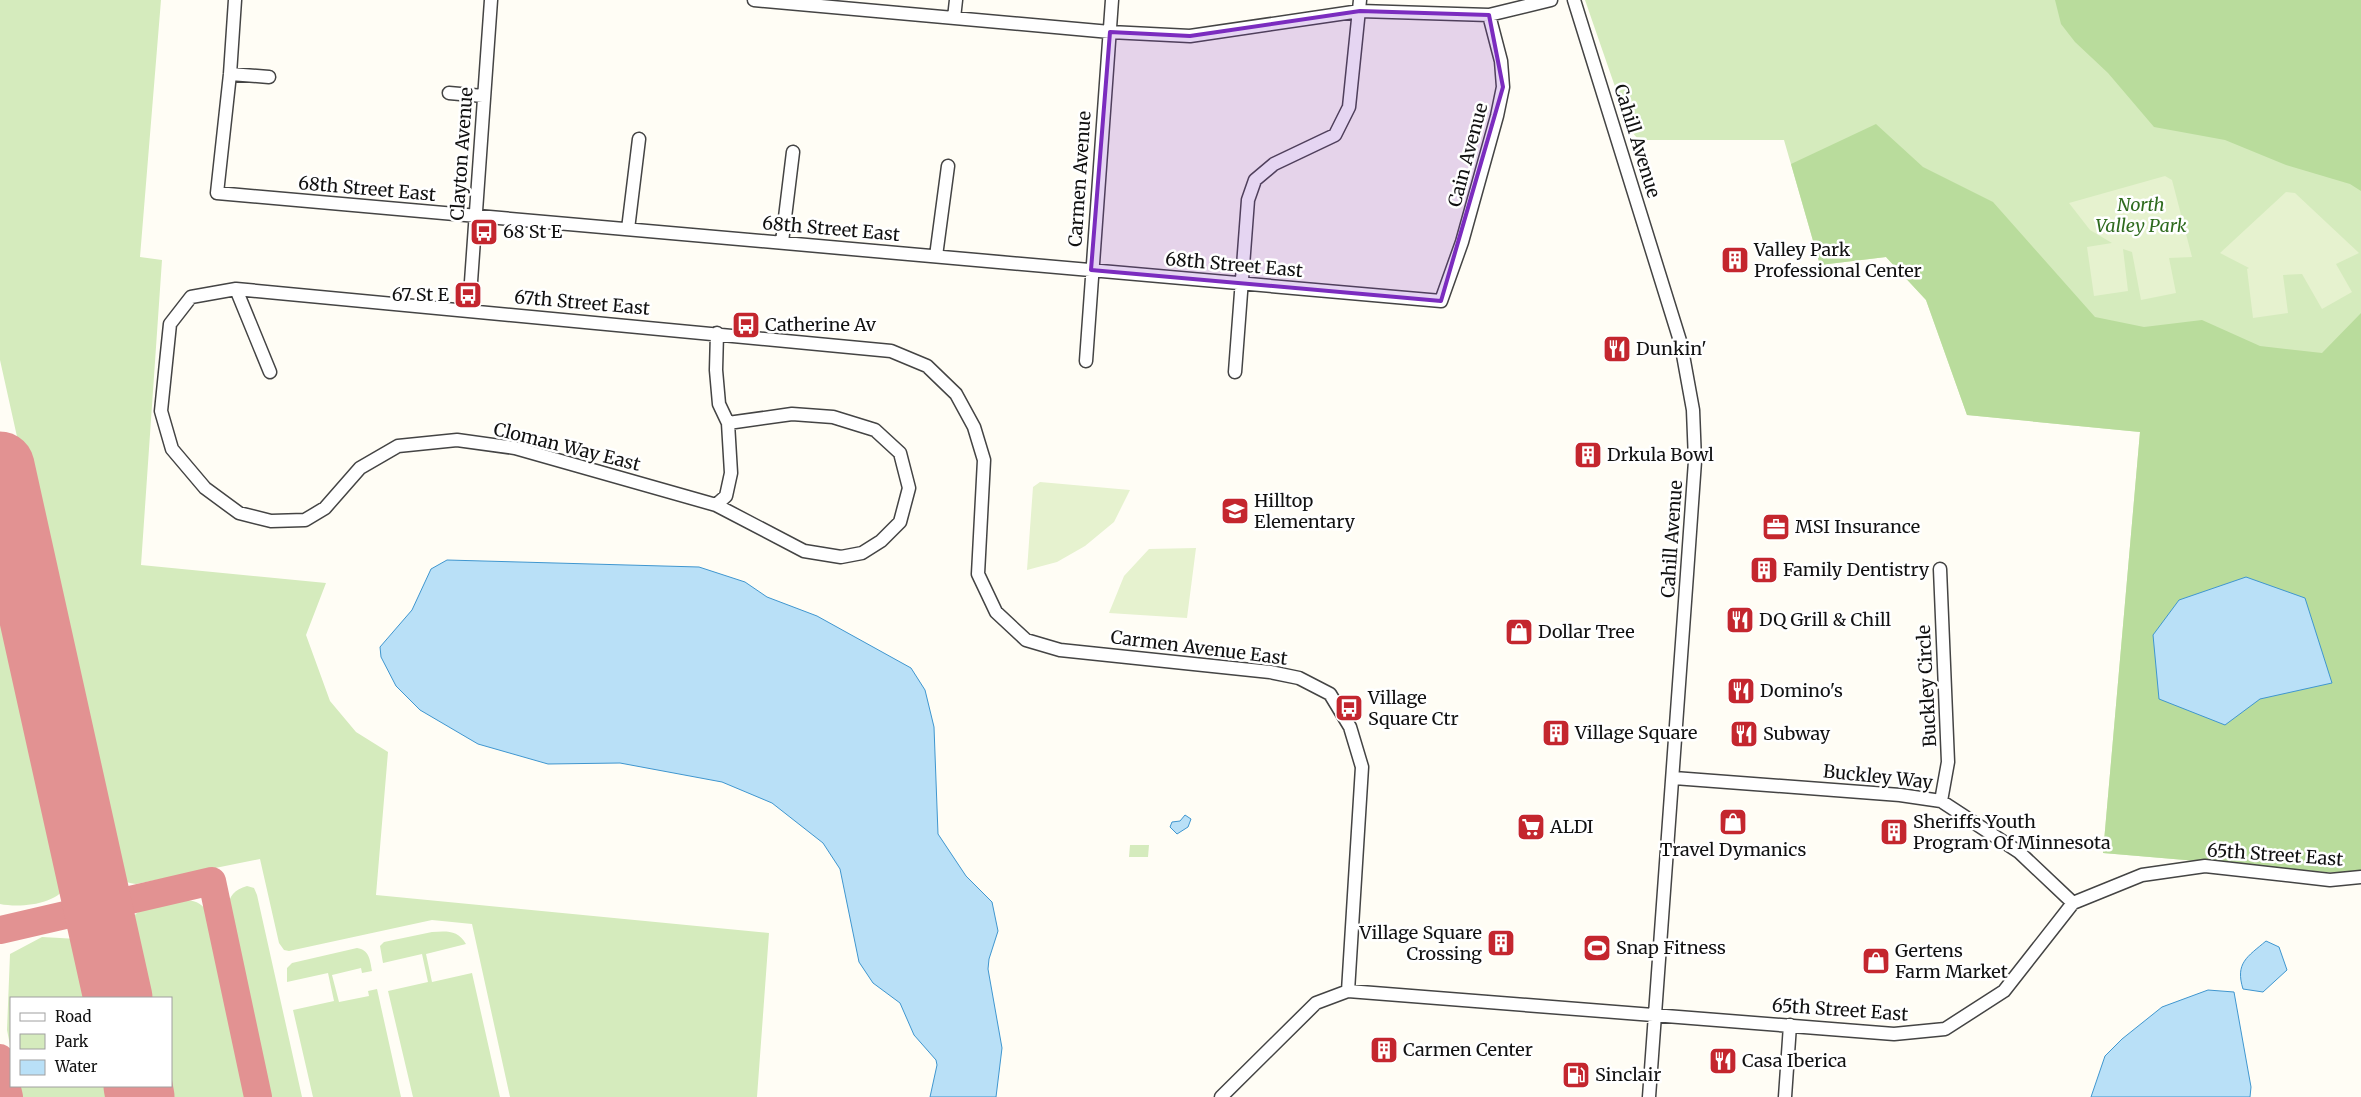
<svg xmlns="http://www.w3.org/2000/svg" width="2361" height="1097" font-family="Merriweather,serif">
	<style>
		.green { fill: #d5ebbd }
		.forest { fill: #b9dc9c }
		.pitch { fill: #e6f2cf }
		.water { fill: #b9e0f7; stroke: #3f96cf }
		.lines { fill: none; stroke-linecap: round; stroke-linejoin: round }
		.taxiway { stroke: #e29292; stroke-width: 28 }
		.runway { stroke: #e29292; stroke-width: 69 }
		.minor-casing { stroke: #444; stroke-width: 15 }
		.minor { stroke: #fff; stroke-width: 12 }
		.marked { fill: #7b2cbf; fill-opacity: 0.2; stroke: #7b2cbf; stroke-width: 4; stroke-linejoin: round }
		.labels { text-anchor: middle; stroke-width: 5; stroke-linejoin: round; paint-order: stroke }
		.street-label { font-size: 18px; fill: #111; stroke: #fff }
		.park-label { font-size: 18px; font-style: italic; fill: #2f6b1f; stroke: #fff }
		.poi-label { font-size: 18px; fill: #111; stroke: #fff; text-anchor: start }
	</style>
	<rect width="100%" height="100%" fill="#fffdf5"/>
	<path class="green" d="M0 0H161L140 257 162 260 141 565 326 583 306 635 330 701 356 732 388 752 376 895 769 933 757 1097H510L472 924 432 920 289 951 284 950 279 943 260 859 136 884C122 883 118 876 112 865L0 360Z
		M1585 0H2361V875L2103 853 2140 432 1967 415 1926 300 1886 257 1820 265 1784 140H1639L1630 130Z
		M0 579 68 883C59 905 20 908 0 904Z
		M1130 845H1149L1148 857H1129Z
		M247 886 254 888 257 895 302 1097H270L229 912C227 898 233 890 247 886Z
		M186 900C198 901 202 904 209 914L250 1097H165L162 1086H171V998H142C138 978 117 922 140 911 153 904 171 903 186 900Z
		M432 932C447 931 458 930 466 944L426 954 432 982 472 973 500 1097H413L388 991 428 982 422 954 383 963 380 946 384 942Z
		M42 937 78 939 81 942 94 998H11V1050L7 1030 10 954Z
		M357 948C369 950 370 959 372 971L362 973 361 968 332 975 339 1002 369 996 368 991 377 989 401 1097H313L293 1010 334 1001 328 973 287 982V968L292 963Z
		M19 1086H113L116 1097H22Z"/>
	<path class="forest" d="M2055 0H2361V191L2350 184 2286 165 2225 140 2154 127 2108 73 2075 42 2061 24Z
		M1876 124 1923 167 1993 202 2095 317 2144 327 2202 320 2260 346 2322 353 2361 313V875L2103 853 2140 432 1967 415 1926 300 1886 257 1820 265 1791 164Z"/>
	<path class="pitch" d="M2165 176 2172 180 2192 257 2169 258 2176 293 2141 300 2132 252 2123 249 2128 291 2094 296 2087 247 2112 243 2090 230 2069 203Z
		M2286 192 2295 193 2359 253 2336 264 2352 292 2322 309 2302 274 2283 275 2288 313 2253 318 2247 269 2249 268 2220 253Z
		M1040 482 1130 490 1114 522 1085 546 1057 562 1027 570 1033 487Z
		M1196 548 1187 618 1109 613 1124 576 1149 549Z"/>
	<path class="water" d="M447 560 699 567 745 582 767 597 817 616 911 668 925 690 934 727 938 834 966 876 992 902 998 931 989 959 988 969 1002 1048 996 1097H930L937 1065 936 1060 914 1035 900 1003 873 983 859 962 840 869 823 843 772 803 722 782 620 763 548 764 478 744 420 710 396 686 381 657 380 647 412 610 431 569Z
		M2246 577 2305 598 2332 683 2260 699 2225 725 2159 699 2153 635 2179 600Z
		M1185 815 1191 819 1188 827 1177 834 1170 827 1172 822 1180 821Z
		M2266 941 2279 947 2287 970 2263 992 2243 989C2235 963 2247 957 2266 941Z
		M2208 990 2234 992 2251 1087 2250 1097H2091L2105 1056 2122 1039 2162 1007Z"/>
	<g class="lines">
		<path class="taxiway" d="M0 930 212 881 258 1097
			M0 1058 9 1097"/>
		<path class="runway" d="M0 466 118 998
			M138 1086 140 1097"/>
		<defs>
			<path id="minor" d="M235 0 230 74 217 193 1441 301 1462 242 1497 116 1503 87 1501 61 1489 15
				M754 0 1110 32 1190 36 1360 11 1489 15 1551 0
				M1574 0 1681 344 1693 410 1695 461 1687 574 1649 1097
				M954 18 956 0
				M230 74 269 77
				M449 93 483 96
				M628 229 639 139
				M782 242 793 152
				M936 256 948 166
				M236 289 270 372
				M469 310 491 0
				M1086 361 1112 0
				M1235 372 1248 200 1255 180 1274 164 1335 135 1349 107 1360 0
				M728 423 792 414 833 417 875 430 900 453 909 488 900 522 881 541 862 553 841 557 804 551 716 505 515 448 457 440 398 446 360 468 325 508 305 520 271 521 239 513 205 488 172 449 161 411 170 324 191 297 236 289 891 351 927 366 956 394 974 427 984 460 978 574 996 612 1026 640 1060 650 1270 672 1299 678 1330 694 1350 727 1362 767 1348 991
				M716 505 726 496 731 473 728 423 719 404 716 370 717 333
				M1940 569 1948 762 1941 801
				M1674 778 1900 795 1941 801 2019 852 2073 903
				M1221 1097 1316 1003 1348 991 1894 1034 1945 1029 2004 991 2073 903 2142 875 2205 866 2330 880 2361 877
				M1785 1097 1790 1025"/>
		</defs>
		<use href="#minor" class="minor-casing"/>
		<use href="#minor" class="minor"/>
	</g>
	<path class="marked" d="M1360 11 1489 15 1503 87 1441 301 1091 270 1110 32 1190 36Z"/>
	<defs>
		<symbol id="bus-square" viewBox="-11 -11 22 22"><rect x="-9" y="-9" width="18" height="18" rx="4" fill="#c4262e" stroke="#fff"/><path d="M-5-6H5V4H4V6H2V4H-2V6H-4V4H-5ZM-3.5-4V0h7V-4ZM-3.5 1.2v1.5H-2V1.2ZM2 1.2v1.5H3.5V1.2Z" fill="#fff"/></symbol>
		<symbol id="building-square" viewBox="-11 -11 22 22"><rect x="-9" y="-9" width="18" height="18" rx="4" fill="#c4262e" stroke="#fff"/><path d="M-4-6H4V6H1V3H-1V6H-4ZM-2.5-4.3h1.7v1.8h-1.7ZM.8-4.3h1.7v1.8H.8ZM-2.5-1h1.7V.8h-1.7ZM.8-1h1.7V.8H.8Z" fill="#fff"/></symbol>
		<symbol id="restaurant-square" viewBox="-11 -11 22 22"><rect x="-9" y="-9" width="18" height="18" rx="4" fill="#c4262e" stroke="#fff"/><path d="M-5-6h1v4h1v-4h1v4h1v-4h1v5L-1.5 .5V6h-2V.5L-5-1ZM5-6V6H3V1.5H1.5Q1.5-4 5-6Z" fill="#fff"/></symbol>
		<symbol id="school-square" viewBox="-11 -11 22 22"><rect x="-9" y="-9" width="18" height="18" rx="4" fill="#c4262e" stroke="#fff"/><path d="M0-5L7-2L0 1L-7-2ZM-4 1L0 2.5L4 1V4Q0 6-4 4Z" fill="#fff"/></symbol>
		<symbol id="office-square" viewBox="-11 -11 22 22"><rect x="-9" y="-9" width="18" height="18" rx="4" fill="#c4262e" stroke="#fff"/><path d="M-6-3h4V-5.5h4V-3h4V5H-6ZM-1-4.5V-3h2v-1.5ZM-6 0V1H6V0Z" fill="#fff"/></symbol>
		<symbol id="shop-square" viewBox="-11 -11 22 22"><rect x="-9" y="-9" width="18" height="18" rx="4" fill="#c4262e" stroke="#fff"/><path d="M-5-2.5h2.3a2.7 3.5 0 0 1 5.4 0H5L5.5 6h-11ZM-1.5-2.5h3a1.5 2.3 0 0 0-3 0Z" fill="#fff"/></symbol>
		<symbol id="supermarket-square" viewBox="-11 -11 22 22"><rect x="-9" y="-9" width="18" height="18" rx="4" fill="#c4262e" stroke="#fff"/><path d="M-6-5.5h2.5l.6 2H6L4.5 2H-2.5L-4.4-4H-6ZM-1.5 3.2a1.3 1.3 0 1 0 .1 0ZM3 3.2a1.3 1.3 0 1 0 .1 0Z" fill="#fff"/></symbol>
		<symbol id="stadium-square" viewBox="-11 -11 22 22"><rect x="-9" y="-9" width="18" height="18" rx="4" fill="#c4262e" stroke="#fff"/><path d="M0-5a6.5 5 0 1 0 0 10a6.5 5 0 1 0 0-10ZM-3.5-1.8h7v3.6h-7Z" fill="#fff"/></symbol>
		<symbol id="fuel-square" viewBox="-11 -11 22 22"><rect x="-9" y="-9" width="18" height="18" rx="4" fill="#c4262e" stroke="#fff"/><path d="M-5.5-6h7V0h2V4h1.3V-2.5L3-4.5l.8-.8L6-3V5H2.5V1h-1V6h-7ZM-4.2-4.7v3.2H.2V-4.7Z" fill="#fff"/></symbol>
	</defs>
	<g fill-rule="evenodd">
		<use href="#bus-square" x="468" y="216" width="32" height="32"/>
		<use href="#building-square" x="1719" y="244" width="32" height="32"/>
		<use href="#bus-square" x="452" y="279" width="32" height="32"/>
		<use href="#bus-square" x="730" y="309" width="32" height="32"/>
		<use href="#restaurant-square" x="1601" y="333" width="32" height="32"/>
		<use href="#building-square" x="1572" y="439" width="32" height="32"/>
		<use href="#school-square" x="1219" y="495" width="32" height="32"/>
		<use href="#office-square" x="1760" y="511" width="32" height="32"/>
		<use href="#building-square" x="1748" y="554" width="32" height="32"/>
		<use href="#restaurant-square" x="1724" y="604" width="32" height="32"/>
		<use href="#shop-square" x="1503" y="616" width="32" height="32"/>
		<use href="#restaurant-square" x="1725" y="675" width="32" height="32"/>
		<use href="#bus-square" x="1333" y="692" width="32" height="32"/>
		<use href="#building-square" x="1540" y="717" width="32" height="32"/>
		<use href="#restaurant-square" x="1728" y="718" width="32" height="32"/>
		<use href="#shop-square" x="1717" y="806" width="32" height="32"/>
		<use href="#supermarket-square" x="1515" y="811" width="32" height="32"/>
		<use href="#building-square" x="1878" y="816" width="32" height="32"/>
		<use href="#building-square" x="1485" y="927" width="32" height="32"/>
		<use href="#stadium-square" x="1581" y="932" width="32" height="32"/>
		<use href="#shop-square" x="1860" y="945" width="32" height="32"/>
		<use href="#building-square" x="1368" y="1034" width="32" height="32"/>
		<use href="#restaurant-square" x="1707" y="1045" width="32" height="32"/>
		<use href="#fuel-square" x="1560" y="1059" width="32" height="32"/>
	</g>
	<g class="labels">
		<g class="street-label">
			<text transform="translate(1637 141) rotate(73)" y="6">Cahill Avenue</text>
			<text transform="translate(462 154) rotate(-86)" y="6">Clayton Avenue</text>
			<text transform="translate(1468 155) rotate(-75)" y="6">Cain Avenue</text>
			<text transform="translate(1080 179) rotate(-86)" y="6">Carmen Avenue</text>
			<text transform="translate(367 189) rotate(5)" y="6">68th Street East</text>
			<text transform="translate(831 229) rotate(5)" y="6">68th Street East</text>
			<text transform="translate(1234 265) rotate(5)" y="6">68th Street East</text>
			<text transform="translate(582 303) rotate(5)" y="6">67th Street East</text>
			<text transform="translate(567 447) rotate(14)" y="6">Cloman Way East</text>
			<text transform="translate(1672 539) rotate(-86)" y="6">Cahill Avenue</text>
			<text transform="translate(1199 648) rotate(7)" y="6">Carmen Avenue East</text>
			<text transform="translate(1927 686) rotate(-93)" y="6">Buckley Circle</text>
			<text transform="translate(1878 777) rotate(6)" y="6">Buckley Way</text>
			<text transform="translate(2275 855) rotate(4)" y="6">65th Street East</text>
			<text transform="translate(1840 1010) rotate(4)" y="6">65th Street East</text>
		</g>
		<g class="park-label">
			<text x="2141" y="211">North<tspan x="2141" dy="21">Valley Park</tspan></text>
		</g>
		<g class="poi-label">
			<text x="503" y="238">68 St E</text>
			<text x="1754" y="256">Valley Park<tspan x="1754" dy="21">Professional Center</tspan></text>
			<text x="449" y="301" text-anchor="end">67 St E</text>
			<text x="765" y="331">Catherine Av</text>
			<text x="1636" y="355">Dunkin'</text>
			<text x="1607" y="461">Drkula Bowl</text>
			<text x="1254" y="507">Hilltop<tspan x="1254" dy="21">Elementary</tspan></text>
			<text x="1795" y="533">MSI Insurance</text>
			<text x="1783" y="576">Family Dentistry</text>
			<text x="1759" y="626">DQ Grill &amp; Chill</text>
			<text x="1538" y="638">Dollar Tree</text>
			<text x="1760" y="697">Domino's</text>
			<text x="1368" y="704">Village<tspan x="1368" dy="21">Square Ctr</tspan></text>
			<text x="1575" y="739">Village Square</text>
			<text x="1763" y="740">Subway</text>
			<text x="1913" y="828">Sheriffs Youth<tspan x="1913" dy="21">Program Of Minnesota</tspan></text>
			<text x="1550" y="833">ALDI</text>
			<text x="1733" y="856" text-anchor="middle">Travel Dymanics</text>
			<text x="1482" y="939" text-anchor="end">Village Square<tspan x="1482" dy="21">Crossing</tspan></text>
			<text x="1616" y="954">Snap Fitness</text>
			<text x="1895" y="957">Gertens<tspan x="1895" dy="21">Farm Market</tspan></text>
			<text x="1403" y="1056">Carmen Center</text>
			<text x="1742" y="1067">Casa Iberica</text>
			<text x="1595" y="1081">Sinclair</text>
		</g>
	</g>
	<rect x="10" y="997" width="162" height="90" fill="#ffffff" stroke="#a0a0a0"/>
	<rect x="20" y="1013" width="25" height="8" fill="#ffffff" stroke="#a0a0a0"/>
	<text x="55" y="1022" font-size="15" fill="#111111">Road</text>
	<rect x="20" y="1034" width="25" height="15" fill="#d5ebbd" stroke="#a0a0a0"/>
	<text x="55" y="1047" font-size="15" fill="#111111">Park</text>
	<rect x="20" y="1060" width="25" height="15" fill="#b9e0f7" stroke="#a0a0a0"/>
	<text x="55" y="1072" font-size="15" fill="#111111">Water</text>
</svg>
